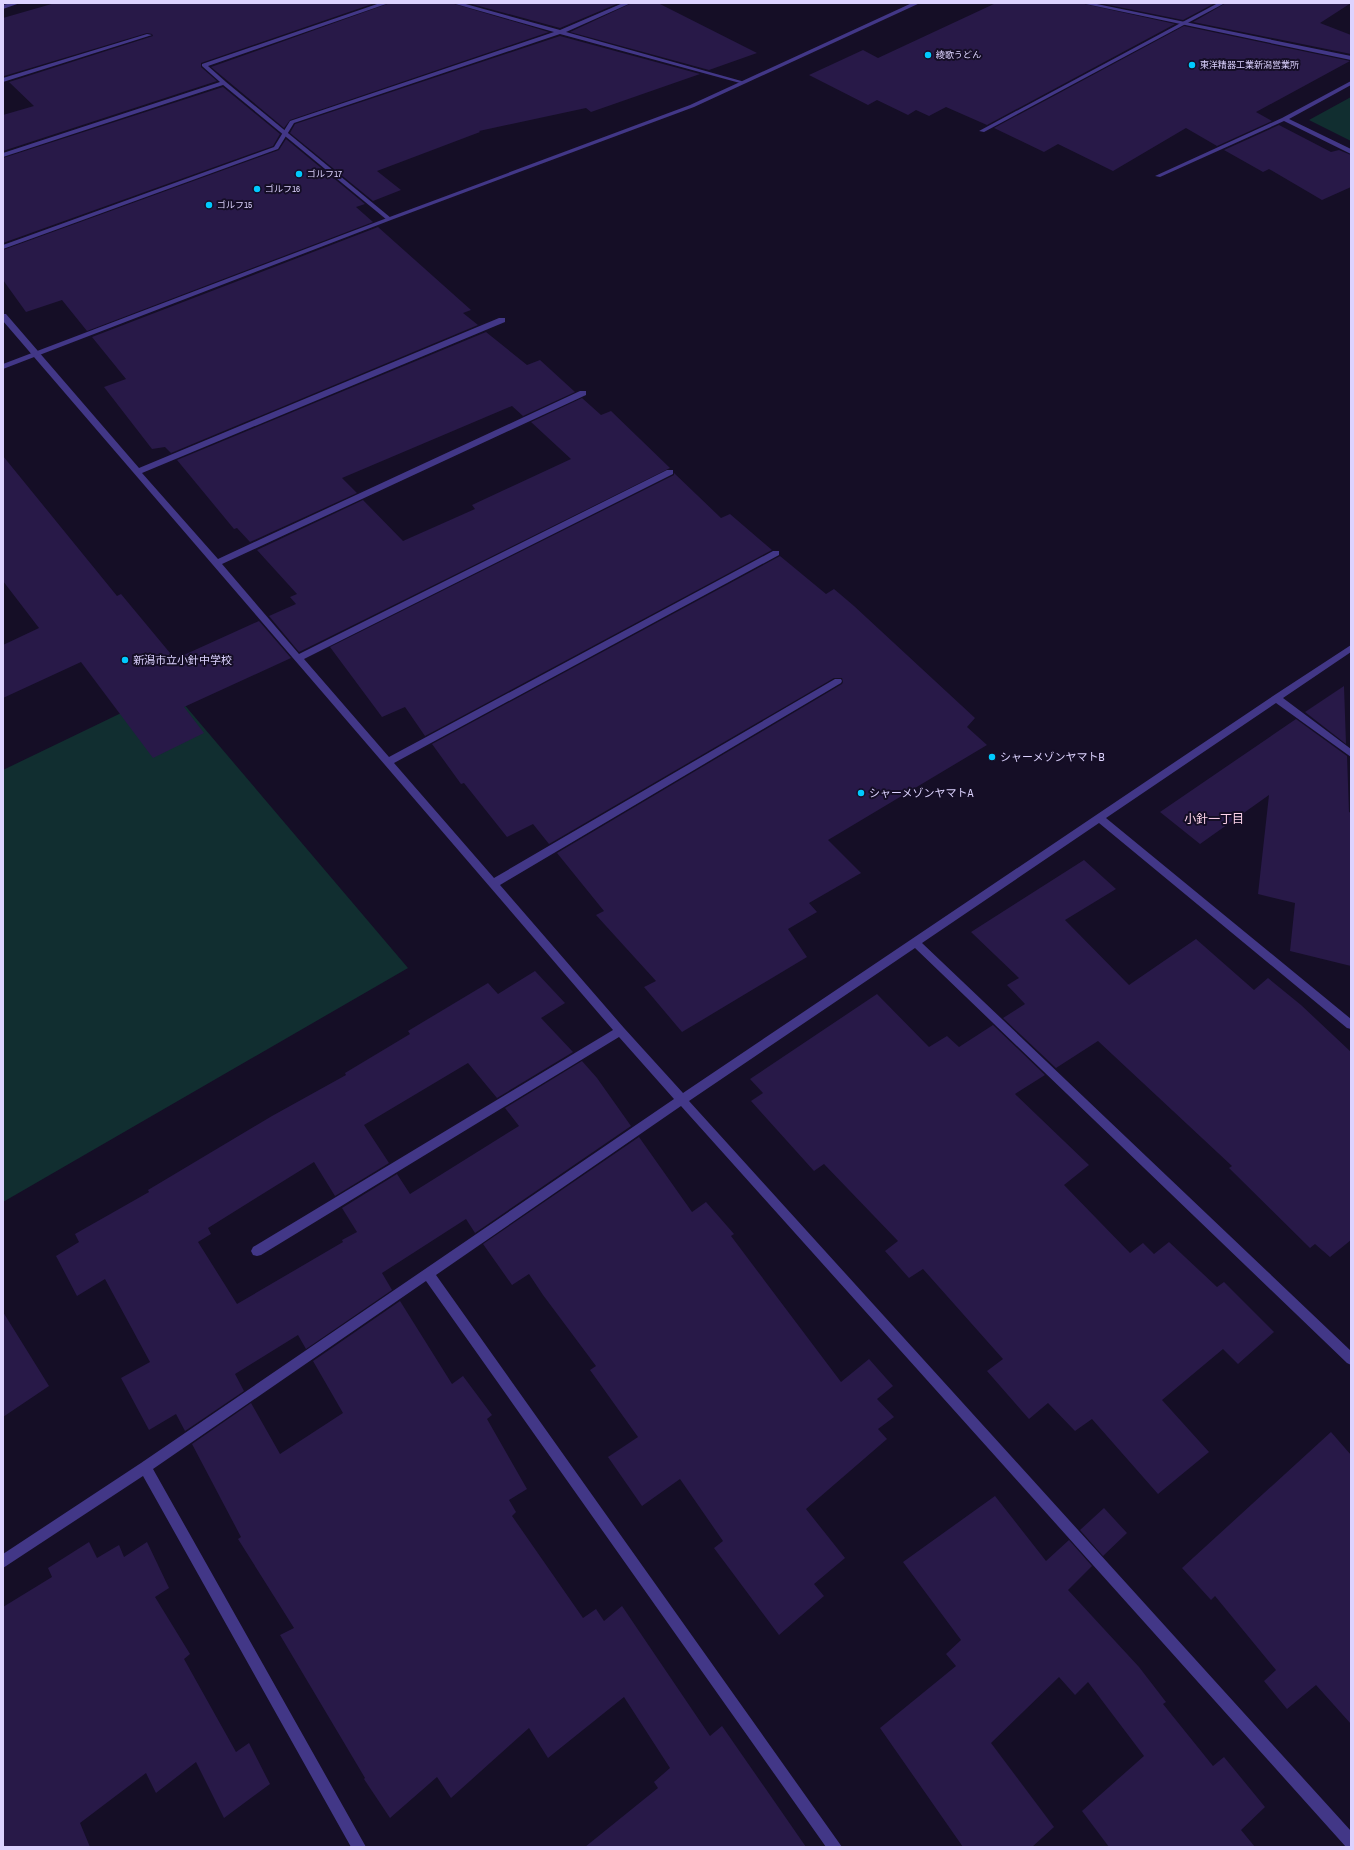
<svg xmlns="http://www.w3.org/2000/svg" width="1354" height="1850" font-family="'Archivo Narrow','Noto Sans JP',sans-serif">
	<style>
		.green { fill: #112e30 }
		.building { fill: #281948 }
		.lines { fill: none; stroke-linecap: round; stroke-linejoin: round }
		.service { fill: #423787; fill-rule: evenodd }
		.minor { fill: #423787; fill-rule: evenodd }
		.tertiary { fill: #423787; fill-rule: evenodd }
		.poi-dot { fill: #00cafe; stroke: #150e26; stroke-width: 1.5 }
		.labels { text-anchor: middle; stroke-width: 4; stroke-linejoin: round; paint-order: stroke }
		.far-poi-label { font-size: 9px; fill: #ddd3ff; stroke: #150e26; text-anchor: start }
		.poi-label { font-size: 11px; fill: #ddd3ff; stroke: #150e26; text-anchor: start }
		.neighbourhood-label { font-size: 12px; fill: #ffd5eb; stroke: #150e26 }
	</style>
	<rect width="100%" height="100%" fill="#150e26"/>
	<path class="green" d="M1351 97V141L1309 120Z
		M171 689 408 968 3 1202V770Z"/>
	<path class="building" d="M55 3H375L201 63V67L217 81 3 151V115L34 106 9 82 153 36 152 34 147 33 4 76 3 18Z
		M390 3H451L549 32 290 120 284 128 211 67Z
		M468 3H619L560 28Z
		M632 3H658L757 53 709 70 570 32Z
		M996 3H1080L1175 24 987 125 946 107 929 116 916 110 908 115 877 100 868 105 809 75 863 50 878 58Z
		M1099 3H1215L1183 20Z
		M1226 3H1351L1320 23 1351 35V54L1193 22Z
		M1184 26 1350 61 1256 112 1272 121 1217 146 1186 128 1113 171 1058 144 1044 152 994 128Z
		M560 36 700 74 591 112 586 108 479 131 480 132 377 171 401 190 373 201 290 133 295 124Z
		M223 87 280 134 273 146 3 243V158Z
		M1279 125 1331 152 1339 150 1351 155V187L1322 200 1269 169 1263 172 1224 150Z
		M286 139 365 204 356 207 373 222 87 331 62 300 26 312 3 280V250L279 150Z
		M378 227 471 310 463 313 478 325 171 453 165 447 152 449 104 387 126 379 92 337Z
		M486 332 527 365 540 360 575 392 523 416 512 406 342 478 357 493 250 542 237 528 234 529 177 460Z
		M582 398 601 415 611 411 670 468 299 652 269 616 296 604 290 597 297 594 257 550 363 500 403 541 475 509 472 505 571 459 531 422Z
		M3 456 117 596 121 594 175 659 259 621 291 658 184 707 204 733 153 758 81 662 3 698V645L39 628 3 581Z
		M674 473 721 518 730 514 772 550 425 736 405 707 382 717 330 647 674 475Z
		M780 556 826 594 834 589 854 606 975 718 967 727 987 745 828 840 861 873 809 903 817 912 788 929 807 957 682 1032 644 987 656 981 596 915 604 911 557 853 842 684 843 682 842 678H834L549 844 533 824 507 837 464 783 461 784 432 744Z
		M1344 686 1346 744 1305 712Z
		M1296 719 1347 756 1349 812 1351 813V966L1290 951 1295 903 1258 894 1269 795 1200 844 1160 812Z
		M1084 860 1116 889 1065 920 1129 985 1196 939 1254 990 1268 978 1301 1005 1351 1052V1240L1330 1257 1315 1244 1310 1248 1229 1168 1232 1166 1098 1041 1056 1068 1003 1018 1025 1004 1007 985 1019 978 971 932Z
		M535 971 565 1003 541 1018 573 1052 497 1098 468 1063 364 1125 389 1163 335 1196 314 1162 208 1228 211 1234 198 1242 237 1304 343 1242 342 1240 357 1232 342 1208 397 1174 410 1194 519 1126 505 1108 582 1061 597 1078 631 1126 475 1233 466 1219 382 1273 392 1290 306 1349 298 1335 235 1374 244 1391 185 1431 176 1414 149 1430 121 1378 150 1362 105 1279 77 1296 56 1256 79 1242 75 1234 149 1192 148 1190 272 1116 346 1075 345 1073 410 1034 408 1031 488 983 498 994Z
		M877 994 929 1047 947 1036 959 1047 993 1025 1045 1075 1015 1094 1089 1165 1064 1185 1130 1253 1143 1243 1154 1254 1169 1242 1217 1287 1224 1282 1274 1332 1238 1364 1223 1349 1162 1400 1209 1452 1158 1494 1092 1419 1075 1431 1048 1403 1029 1419 987 1371 1003 1359 923 1269 909 1278 885 1251 898 1241 824 1164 814 1171 751 1101 763 1093 750 1079Z
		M639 1137 692 1212 706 1202 734 1234 731 1236 841 1382 869 1359 893 1386 877 1399 894 1417 878 1429 887 1439 806 1509 845 1558 814 1584 824 1596 779 1635 714 1548 723 1541 680 1479 642 1506 608 1457 638 1437 590 1370 596 1366 543 1295 529 1274 512 1285 483 1244Z
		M400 1301 452 1384 463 1376 492 1415 487 1419 527 1489 509 1500 516 1512 512 1516 583 1618 596 1609 604 1621 622 1606 710 1736 722 1726 806 1847H585L658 1788 654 1782 670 1768 624 1697 548 1758 529 1728 451 1798 437 1777 390 1818 364 1779 365 1778 280 1635 294 1628 238 1539 241 1537 192 1444 251 1403 280 1454 343 1413 313 1361Z
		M3 1312 49 1386 3 1417Z
		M1331 1432 1351 1455V1724L1316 1685 1287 1709 1264 1681 1276 1670 1215 1596 1211 1600 1182 1568Z
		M995 1496 1046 1561 1069 1540 1092 1566 1068 1590 1139 1667 1166 1702 1163 1704 1213 1766 1224 1757 1265 1807 1241 1830 1255 1847H1109L1082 1811 1144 1756 1088 1682 1075 1695 1059 1677 991 1743 1054 1827 1032 1847H963L880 1728 956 1666 946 1654 961 1640 903 1562Z
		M1104 1508 1127 1533 1103 1556 1080 1530Z
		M89 1542 97 1558 119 1545 124 1557 147 1542 169 1588 155 1597 190 1654 184 1659 236 1752 249 1743 270 1784 224 1818 196 1762 156 1793 146 1773 80 1823 90 1847H3V1607L52 1577 48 1568Z"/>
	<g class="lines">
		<path class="service" d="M222 82H226L391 218V220H387L222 84Z"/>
		<path class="minor" d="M11 3H20L3 9V5Z
			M380 3H389L208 66 226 82V84L3 157V153L220 82 202 66V64Z
			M452 3H462L560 30 623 3H631L566 32 745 82 740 83 560 34 294 123 278 149 3 249V245L274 147 290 121 554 32Z
			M1218 3H1225L984 132 979 131Z
			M147 34 152 35 3 82V78Z
			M1351 81V85L1289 119 1351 149V154L1284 121 1160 177 1155 176 1282 118Z
			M3 314H6L139 468 499 318H505V322L142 473 218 559 580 391H586V395L222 564 299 654 667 470H673V474L304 659 389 757 773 551H779V555L394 763 494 878 835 679H841L842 681 841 683 500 885 624 1028 683 1093 1273 696 1351 645V652L1283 698 1351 749V757L1276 703 1106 818 1351 1019V1029L1347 1028 1099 823 922 943 1351 1351V1365L1347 1363 915 948 689 1101 1351 1831V1847H1346L681 1106 436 1275 842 1847H826L426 1281 153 1469 366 1847H351L143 1476 3 1568V1554L141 1463 674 1099 619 1037 261 1255 257 1256 253 1255 251 1251 253 1247 613 1030 3 321Z"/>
		<path class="tertiary" d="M912 3H920L694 107 391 220 3 369V364L387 218 690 105Z
			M1081 3H1092L1351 56V60Z"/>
	</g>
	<g class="poi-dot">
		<circle cx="928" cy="55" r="4"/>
		<circle cx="1192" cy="65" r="4"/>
		<circle cx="299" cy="174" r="4"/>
		<circle cx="257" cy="189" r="4"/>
		<circle cx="209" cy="205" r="4"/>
		<circle cx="125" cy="660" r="4"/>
		<circle cx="992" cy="757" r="4"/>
		<circle cx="861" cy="793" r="4"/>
	</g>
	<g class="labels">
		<g class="far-poi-label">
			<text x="936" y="58">綾歌うどん</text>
			<text x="1200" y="68">東洋精器工業新潟営業所</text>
			<text x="307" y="177">ゴルフ17</text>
			<text x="265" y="192">ゴルフ16</text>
			<text x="217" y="208">ゴルフ15</text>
		</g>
		<g class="poi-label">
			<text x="133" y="664">新潟市立小針中学校</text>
			<text x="1000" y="761">シャーメゾンヤマトB</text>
			<text x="869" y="797">シャーメゾンヤマトA</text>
		</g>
		<g class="neighbourhood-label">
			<text x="1214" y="823">小針一丁目</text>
		</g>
	</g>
	<rect width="1354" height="1850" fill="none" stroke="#ddd3ff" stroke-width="8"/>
</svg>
